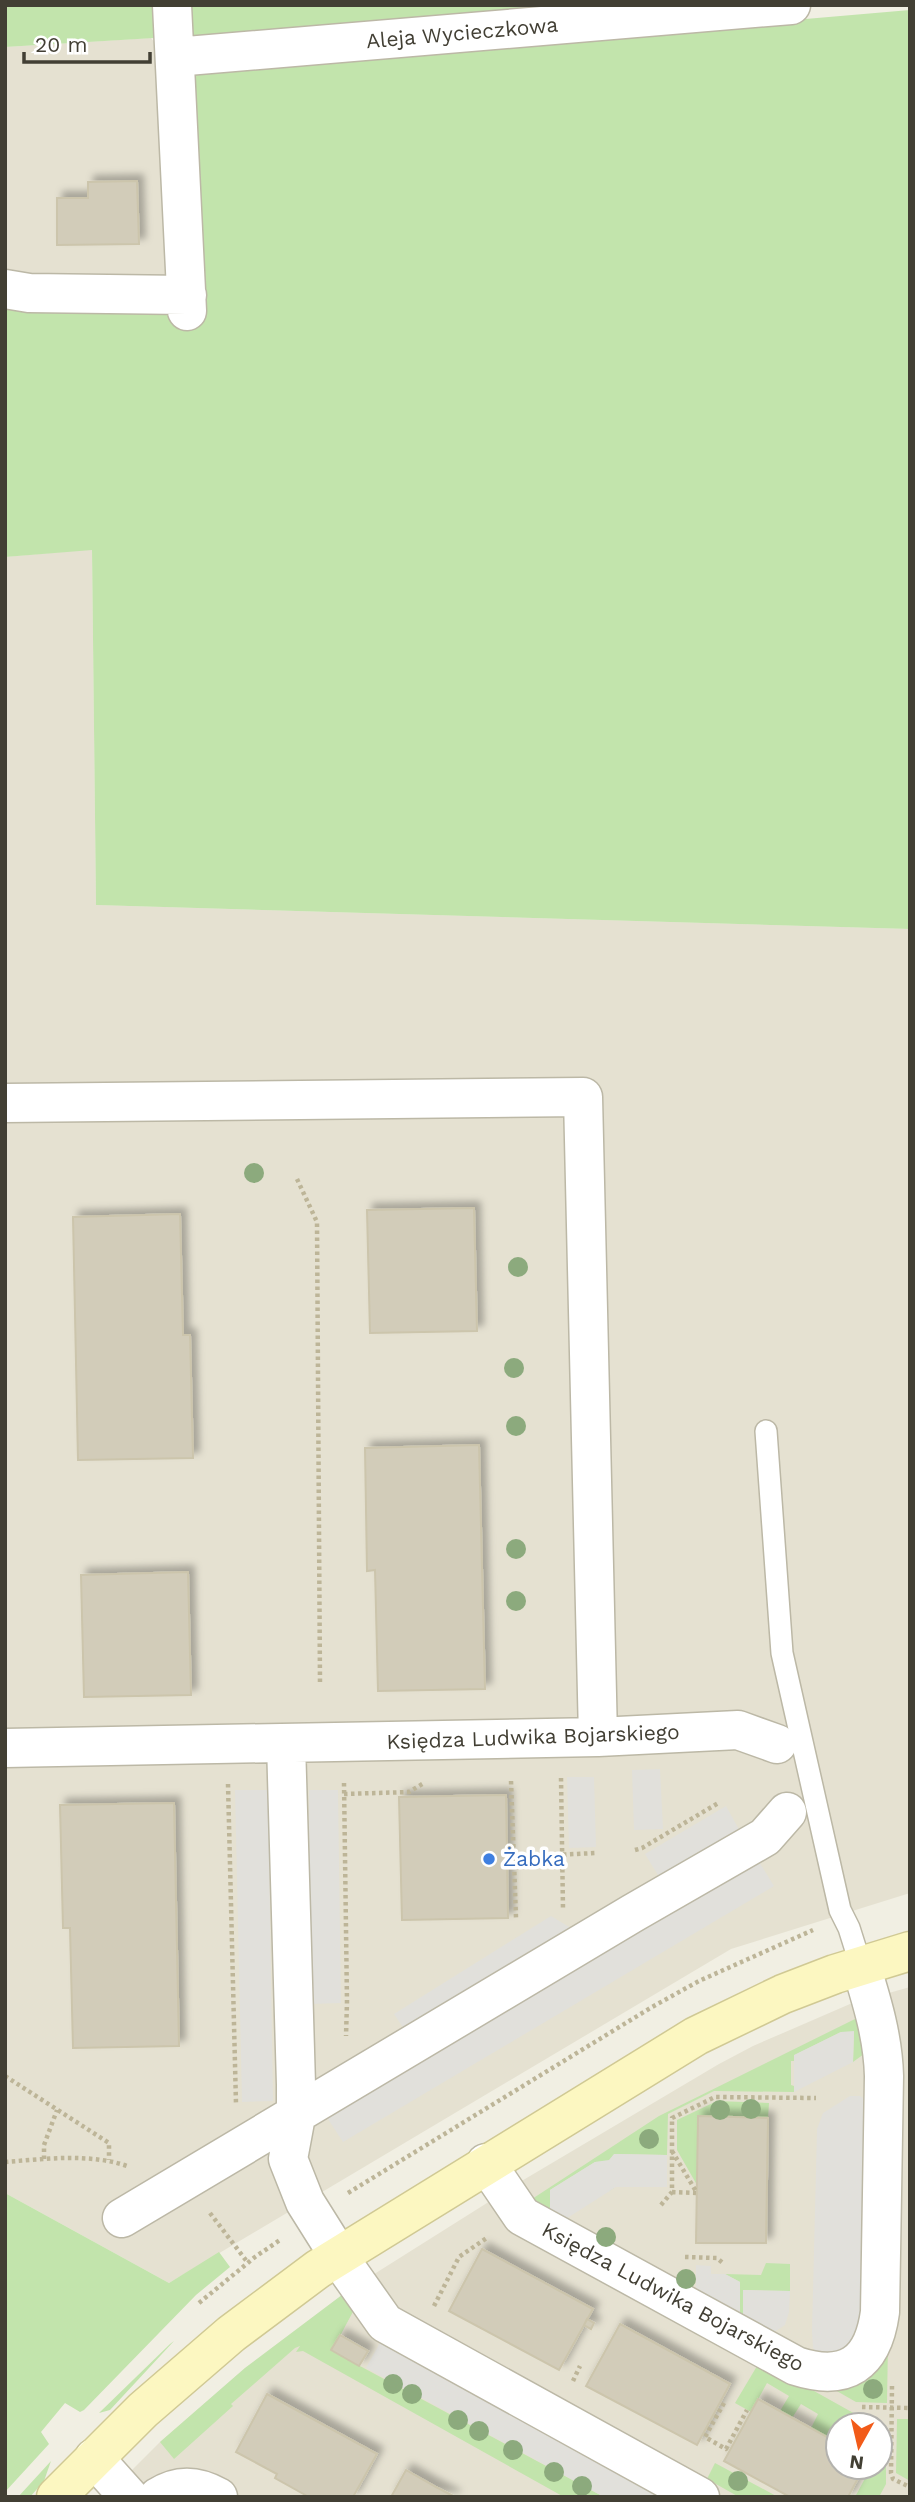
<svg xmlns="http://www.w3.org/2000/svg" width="915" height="2502" font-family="'Work Sans',sans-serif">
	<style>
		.residential { fill: #e5e1d1; fill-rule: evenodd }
		.green { fill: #c2e4ac }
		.parking { fill: #e1e0db }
		.building { fill: #d2ccb9; stroke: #ccc5ac; stroke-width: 2; filter: url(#shadow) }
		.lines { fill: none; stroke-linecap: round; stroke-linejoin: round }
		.lane-casing { stroke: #bcb8a6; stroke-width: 24 }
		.street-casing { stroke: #bcb8a6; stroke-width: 41 }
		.secondary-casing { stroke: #d0c994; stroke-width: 41 }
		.path { stroke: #bdb598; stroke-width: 4.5; stroke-dasharray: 3.5 3.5; stroke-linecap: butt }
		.lane { stroke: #fff; stroke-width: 21 }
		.street { stroke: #fff; stroke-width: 38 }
		.secondary { stroke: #fcf7c1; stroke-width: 38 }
		.tree { fill: #8caa7d }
		.shop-dot { fill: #3f7fe0; stroke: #fff; stroke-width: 2.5 }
		.labels { text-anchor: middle; stroke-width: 7; stroke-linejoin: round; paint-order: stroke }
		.street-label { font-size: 21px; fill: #423f34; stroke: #fff }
		.shop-label { font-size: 21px; fill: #366cbe; stroke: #fff; text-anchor: start }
	</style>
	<defs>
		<filter id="shadow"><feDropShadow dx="6" dy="-6" stdDeviation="3.5" flood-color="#0004"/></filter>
	</defs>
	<rect width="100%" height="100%" fill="#f1efe3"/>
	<path class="residential" d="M151 38 168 59 179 277 32 275 5 271V47Z
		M92 549 96 905 910 929V1893L731 1949 169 2283 5 2193V557Z
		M910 1987V2497H105L160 2442 245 2368 342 2295 379 2271 525 2179 719 2064 753 2046 850 2004ZM838 2425H880V2467H838Z"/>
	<path class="green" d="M5 5H624L214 40 154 38 5 47Z
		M910 10V929L96 905 92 550 5 557V300L179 308 187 72Z
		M859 2017 864 2054 853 2062 854 2032H841L795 2055 794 2061H791V2085L794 2086V2092L714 2091 668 2114 667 2155 615 2154 614 2188 609 2191V2161L595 2162 550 2190V2217L532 2199 659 2116Z
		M717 2101 769 2103 768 2118 703 2117 697 2185 677 2150V2120Z
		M5 2193 169 2283 219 2252 230 2267 196 2295 84 2410 80 2412 65 2403 41 2432 49 2444 5 2492Z
		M766 2263 790 2264V2291L744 2290 743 2322 740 2320V2282L725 2274 761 2275Z
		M342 2295 356 2306 332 2351 604 2497H564L303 2351 296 2352 300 2346 295 2348 231 2404 233 2406 174 2459 160 2442 245 2368Z
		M174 2341 110 2410 99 2413 170 2344Z
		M888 2342 887 2403 856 2402 828 2386Z
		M760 2361 875 2425H838V2443L811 2428 818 2414 801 2404 792 2418 780 2411 789 2396 767 2383 751 2412 735 2403Z
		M897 2419H910V2481L896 2473Z
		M880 2428 886 2431V2484L879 2497H855L869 2471 864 2467H880Z
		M51 2461 44 2481 30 2497H18Z
		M715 2463 778 2497H739L707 2479Z"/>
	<path class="parking" d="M660 1769 663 1829 634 1830 632 1770Z
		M567 1777H594L596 1847 569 1848Z
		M235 1790H268L273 2101 242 2102Z
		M309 1790H338L341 2003 310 2004Z
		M726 1806 741 1833 661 1880 645 1854Z
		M758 1860 774 1886 343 2142 326 2116Z
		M551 1916 576 1931 406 2032 394 2014Z
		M854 2031 853 2062 794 2092V2055L841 2032Z
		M850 2096H860L867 2101V2284L854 2349 818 2354 813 2348 812 2331 817 2129 823 2113Z
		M614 2154 667 2155V2187H616L561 2222 550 2217V2190L595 2162 609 2160Z
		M696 2265 711 2266V2274H725L740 2282V2320L696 2296Z
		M743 2290 790 2291 789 2312 785 2325 774 2332 743 2322Z
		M382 2339 671 2497H604L453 2415 366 2368Z"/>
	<path class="building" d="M137 181 139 244 57 245V198H88V182Z
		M474 1208 477 1331 370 1333 367 1210Z
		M180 1214 183 1335H190L193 1458 78 1460 73 1217Z
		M479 1445 485 1689 378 1691 375 1570 367 1571 365 1448Z
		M188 1572 191 1695 84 1697 81 1575Z
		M506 1795 508 1918 402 1920 399 1797Z
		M174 1803 179 2046 73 2048 70 1928H63L60 1805Z
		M698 2116 768 2118 766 2243H696Z
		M482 2249 593 2309 559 2370 449 2311Z
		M587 2319 594 2323 591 2329 584 2325Z
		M620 2324 730 2384 697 2445 586 2386Z
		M340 2335 368 2351 359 2366 331 2350Z
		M267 2394 377 2454 353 2497H309L275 2478 277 2474 236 2452Z
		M758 2399 838 2443V2467H864L848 2497H790L724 2461Z
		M406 2470 436 2487 455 2497H391Z"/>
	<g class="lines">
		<defs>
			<path id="lane" d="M766 1431 782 1653 840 1910 849 1928 861 1966"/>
			<path id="street" d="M172 5 187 311
				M175 57 791 5
				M5 289 29 293 187 295
				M5 1103 583 1097 598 1737
				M286 1743 296 2085V2116L288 2159 305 2202 349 2272 385 2323 700 2497
				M5 1748 598 1737 738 1730 777 1744
				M486 2163 522 2216 796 2366C846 2382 873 2364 880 2312L884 2076C883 2037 872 2002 861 1966
				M122 2218 633 1913 765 1837 787 1812
				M94 2458 129 2497
				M158 2497C178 2484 197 2485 218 2497"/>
			<path id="secondary" d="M56 2497 143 2410 231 2334 318 2269 696 2036 783 1994 835 1974 910 1951"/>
		</defs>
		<use href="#lane" class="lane-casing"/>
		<use href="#street" class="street-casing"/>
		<use href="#secondary" class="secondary-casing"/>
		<path class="path" d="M297 1179 317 1222 320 1684
			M561 1778 563 1909
			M511 1781 516 1918
			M344 1783 347 2002 346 2036
			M228 1784 236 2104
			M344 1794 409 1792 424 1783
			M635 1850 642 1848 720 1802
			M514 1857 596 1853
			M5 2076 109 2143V2160
			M672 2151 697 2193
			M44 2159V2145L57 2110
			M5 2162C44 2159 90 2153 127 2166
			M672 2192 696 2193
			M348 2193 652 2007 699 1981 813 1930
			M661 2205 672 2192V2118L715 2097 816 2098
			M210 2213 248 2263
			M685 2257 717 2258 724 2264
			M199 2303 255 2257 280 2240
			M434 2306 459 2257 488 2237
			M573 2381 580 2366
			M892 2386 891 2473 893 2479 910 2487
			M724 2403 705 2437 726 2449 747 2410
			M862 2407 910 2408"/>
		<use href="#lane" class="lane"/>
		<use href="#street" class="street"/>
		<use href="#secondary" class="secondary"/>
	</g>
	<g class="tree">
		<circle cx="254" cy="1173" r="10"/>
		<circle cx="518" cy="1267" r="10"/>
		<circle cx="514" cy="1368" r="10"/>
		<circle cx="516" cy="1426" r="10"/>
		<circle cx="516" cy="1549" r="10"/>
		<circle cx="516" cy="1601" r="10"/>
		<circle cx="751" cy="2109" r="10"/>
		<circle cx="720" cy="2110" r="10"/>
		<circle cx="649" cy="2139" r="10"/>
		<circle cx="606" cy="2237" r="10"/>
		<circle cx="686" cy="2279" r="10"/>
		<circle cx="393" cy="2384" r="10"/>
		<circle cx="873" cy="2389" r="10"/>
		<circle cx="412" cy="2394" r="10"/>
		<circle cx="458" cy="2420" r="10"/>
		<circle cx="479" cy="2431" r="10"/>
		<circle cx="513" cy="2450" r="10"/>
		<circle cx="554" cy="2472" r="10"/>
		<circle cx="738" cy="2481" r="10"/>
		<circle cx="582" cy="2486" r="10"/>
	</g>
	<circle class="shop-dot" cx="489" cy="1859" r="7"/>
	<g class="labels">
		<g class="street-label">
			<text transform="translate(462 33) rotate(-5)" y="7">Aleja Wycieczkowa</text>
			<text transform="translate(533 1737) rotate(-2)" y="7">Księdza Ludwika Bojarskiego</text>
			<text transform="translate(673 2297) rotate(28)" y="7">Księdza Ludwika Bojarskiego</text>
		</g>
		<g class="shop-label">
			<text x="503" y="1866">Żabka</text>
		</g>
	</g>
	<rect width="915" height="2502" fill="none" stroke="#423f34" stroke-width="14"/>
	<g transform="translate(859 2446) rotate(188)"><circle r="33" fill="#ffffff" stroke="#b3b2ae" stroke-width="2"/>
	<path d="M0-5L12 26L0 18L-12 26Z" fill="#f25b19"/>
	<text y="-10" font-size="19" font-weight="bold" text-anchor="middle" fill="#423f34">N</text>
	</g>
	<path d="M24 52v10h126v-10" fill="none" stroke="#423f34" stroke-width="3.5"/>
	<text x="35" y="52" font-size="21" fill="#423f34" stroke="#ffffff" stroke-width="5" paint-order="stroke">20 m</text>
</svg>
